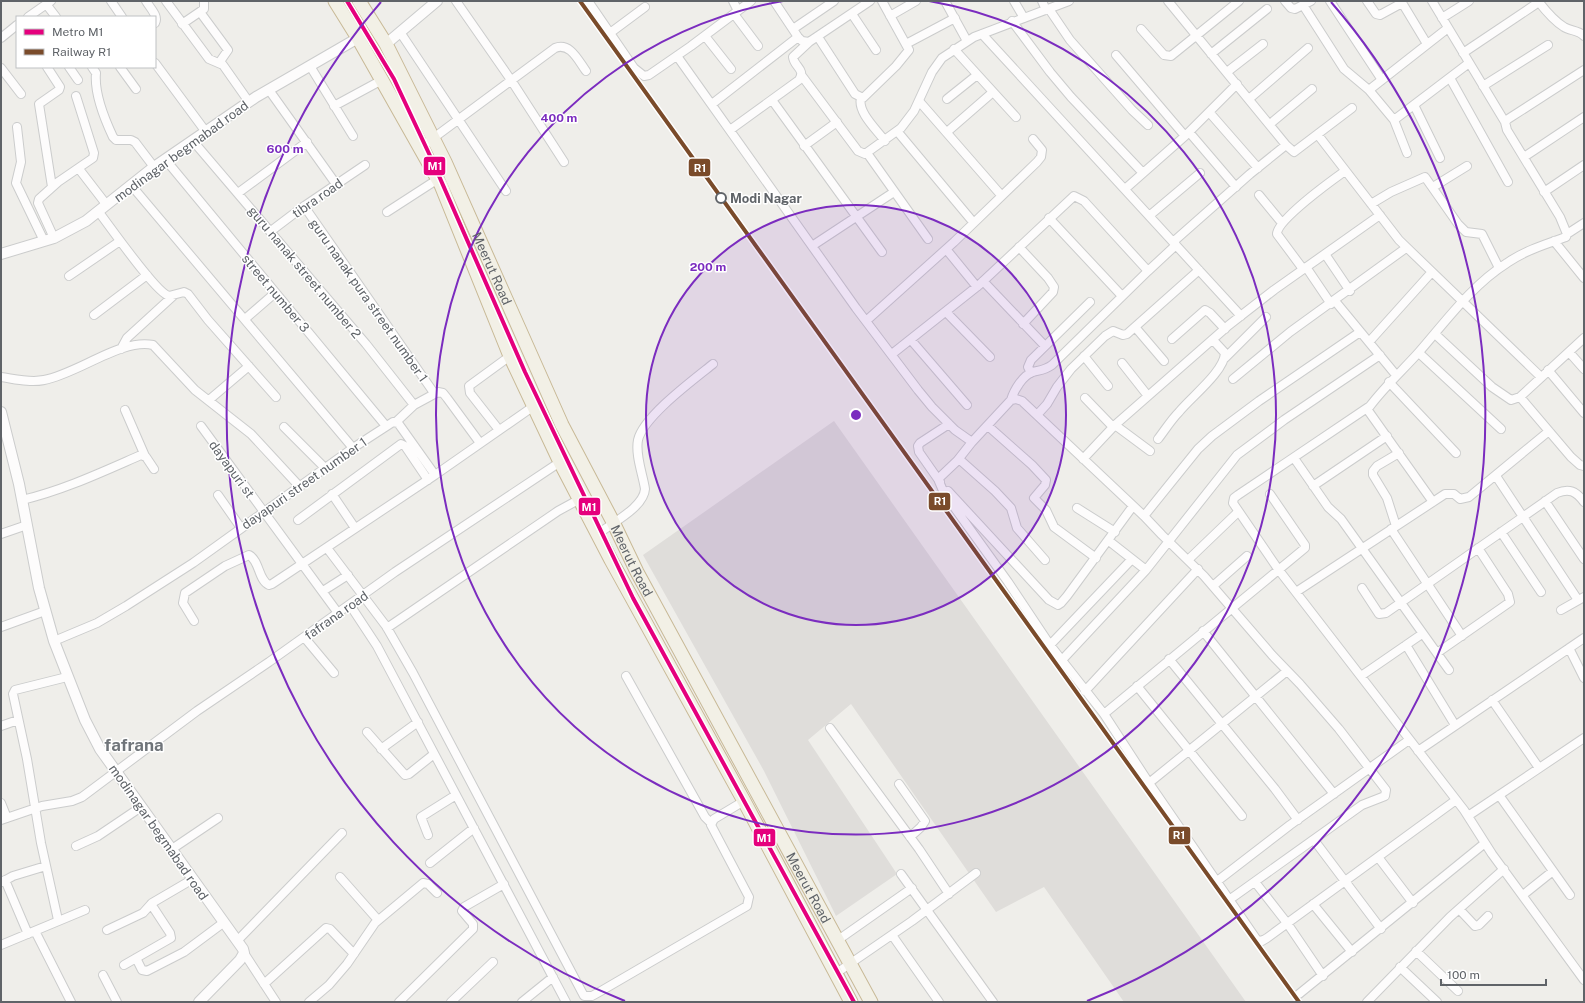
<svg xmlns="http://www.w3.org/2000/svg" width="1585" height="1003" font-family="'Public Sans',sans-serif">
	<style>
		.industrial { fill: #dfddda }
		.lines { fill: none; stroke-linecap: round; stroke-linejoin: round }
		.minor-casing { stroke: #cbcccc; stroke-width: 10 }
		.tertiary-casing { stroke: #cbcccc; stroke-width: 12 }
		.trunk-casing { stroke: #c8b996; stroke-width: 15 }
		.minor { stroke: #fdfcfc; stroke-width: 8 }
		.tertiary { stroke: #fdfcfc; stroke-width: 10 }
		.trunk { stroke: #f2f0e6; stroke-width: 13 }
		.rail-1-casing { stroke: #fff; stroke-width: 7 }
		.rail-1 { stroke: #7a4b2a; stroke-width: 4 }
		.metro-1-casing { stroke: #fff; stroke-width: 7 }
		.metro-1 { stroke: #e5007d; stroke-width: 4 }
		.ring { fill: none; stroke: #7b2cbf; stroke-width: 2 }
		.stop-dot { fill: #fff; stroke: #5f6368; stroke-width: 2 }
		.labels { text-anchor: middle; stroke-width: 3; stroke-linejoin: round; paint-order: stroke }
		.street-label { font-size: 13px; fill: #5f6368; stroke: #fff }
		.stop-label { font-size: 13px; font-weight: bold; fill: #5f6368; stroke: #fff; text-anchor: start }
		.district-label { font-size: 17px; font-weight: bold; fill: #70757a; stroke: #fff }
		.centre { fill: #7b2cbf; stroke: #fff; stroke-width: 2 }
		.ring-label { font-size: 12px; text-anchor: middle; font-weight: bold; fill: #7b2cbf; stroke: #fff; stroke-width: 3; stroke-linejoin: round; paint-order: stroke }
		.line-badge { stroke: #fff; stroke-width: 1.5 }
		.badge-label { font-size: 11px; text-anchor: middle; font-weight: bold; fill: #fff }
	</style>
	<rect width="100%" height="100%" fill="#efeeea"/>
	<path class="industrial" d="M834 421 1246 1002H1124L1044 887 996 912 851 704 808 740 897 874 836 916 764 771 643 555Z"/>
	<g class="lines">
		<defs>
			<path id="minor" d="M111 1 122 17
				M146 1C150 8 159 16 155 23
				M166 1 209 59 223 65 249 102
				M456 1 511 80 564 162
				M588 1 634 68 644 76 649 75 691 46 751 1
				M733 1 738 11
				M774 1 798 37 802 41 809 42 870 1
				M945 1 967 41
				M1014 1 1024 18
				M1042 1 1046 10
				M1168 1 1286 145 1294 152 1352 108
				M1285 1 1291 8 1295 9 1311 1
				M1330 1 1382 80
				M1367 1 1376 14 1380 15 1402 3
				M1401 1 1427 44
				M1432 1 1505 122
				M1538 1C1545 10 1554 21 1564 27 1570 31 1579 30 1584 36
				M46 4 56 17
				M1303 5 1344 69 1369 90 1394 120 1407 153
				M1049 9 1070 40 1132 110 1148 125
				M200 12 228 50 219 63
				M734 14 758 46
				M852 14 876 50
				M890 16 916 1
				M28 17 51 1
				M1442 18 1469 1
				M1012 21 1050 72 1071 97 1143 173
				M182 24 204 9V1
				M793 29 834 1
				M1141 29 1164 55 1171 56 1239 1
				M400 32 506 191
				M610 33 645 7
				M982 34 1241 316
				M705 36 731 69
				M818 37 855 94 863 98 896 66 909 50 882 1
				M1 38 17 25
				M906 44 955 18
				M954 49 1016 117
				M1463 53 1539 2
				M1211 54 1267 9
				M1116 55 1185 136
				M677 56 856 308 918 390 932 407 955 430 972 442 1011 400 1016 399 1022 401 1144 516 1162 535 1204 576 1272 655 1300 684 1339 729 1386 790 1385 796 1362 805 1229 900
				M155 63 206 132
				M310 66 353 136
				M47 67 60 87 59 90 39 104 52 187
				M69 67 78 80
				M92 67 96 73C94 94 104 118 113 137L116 140H131L135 142 154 167
				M120 67 136 89
				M1 68 21 94
				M1584 70 1508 119 1505 122 1507 130 1560 217 1567 234 1566 237C1546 244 1524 251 1507 263 1472 285 1446 321 1419 352 1403 370 1385 386 1370 406L1238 495 1234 498 1233 503 1278 569 1464 810 1492 854 1584 980
				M1227 72 1263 44
				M802 76 858 151 865 154 901 128 914 111 932 72 942 58 974 37 1069 1
				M1450 78 1508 182
				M1483 86 1548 45
				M269 90 336 184
				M1369 90 1448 28
				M861 98C857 112 877 130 885 141
				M947 99 977 75
				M1249 99 1308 48
				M772 100 882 252
				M919 101 1001 195
				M712 104 798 37
				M1414 105 1440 158
				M334 106 382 80
				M1209 112 1258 168
				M1394 120 1469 63
				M1270 124 1312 89
				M17 127 21 162 16 183 44 241
				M730 130 799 80C806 69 794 67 793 57L809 42
				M897 131 973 222
				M947 132 993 92
				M1189 132 1236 187
				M1318 135 1399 240 1541 377
				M193 141 366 344 414 405
				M804 146 837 122
				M420 148 555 48C570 42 578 60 586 71
				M867 153 928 239
				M1524 157 1584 117
				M165 159 386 426
				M79 169 106 204
				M131 185 353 448
				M1433 187 1467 166
				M1125 189 1185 136 1237 84
				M1544 192 1584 165
				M238 193 307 142
				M1259 195 1282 223
				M1371 204 1391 192 1425 177 1458 224 1466 232 1482 234 1499 268
				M304 206 434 393
				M98 211C109 225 156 293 169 296L184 292 188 294 208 320 276 397
				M387 212 438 179
				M1149 216 1200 173
				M1049 218 1122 296
				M271 231 300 209 365 165
				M1567 234 1584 223
				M54 238 38 203 39 199 58 182 93 158 94 153 76 96
				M1554 241 1584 278
				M1173 242 1250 174 1286 145
				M812 246 894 192
				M1019 247 1048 278 1054 287 1053 292 1023 324
				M946 249 977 287
				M1325 254 1350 291
				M1306 267 1331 304
				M1303 269 1277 234C1277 220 1331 181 1345 171
				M69 276 120 241
				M983 281 1045 346
				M1335 301 1396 375
				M946 312 990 357
				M94 315 147 275
				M245 319 275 293
				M866 321 954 242 1037 162 1041 157 1042 150 1033 139
				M1135 327 1164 361
				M1435 334 1492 387 1511 400 1520 397 1584 338
				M1172 339 1205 310 1210 313 1225 329
				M911 340 967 405
				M1369 342 1431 273
				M121 349 127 338 173 296
				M1569 352 1584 369
				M1419 353 1501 429
				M892 354 979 285 1074 196 1084 201 1148 271
				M1084 356 1108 386
				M1225 358 1266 317
				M1122 363 1148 396
				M1548 370 1584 413
				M1031 373 1028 367 1031 360 1090 302
				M1 377C15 379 30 383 44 380 77 374 122 338 153 345L195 390 251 434 300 487
				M1233 379 1290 332 1406 248
				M1389 382 1456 453
				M1520 397 1571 457 1580 465 1584 466
				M1085 398 1113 427
				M209 400 249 366
				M1011 400C1014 390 1023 375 1033 372 1041 370 1045 370 1052 365L1148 271 1176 245
				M1367 409 1433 502
				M125 410 145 456
				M1037 415 1047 404 1057 387 1071 369 1105 336 1113 331 1123 335 1127 334 1199 270
				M396 422 414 405 438 392 443 393 447 398 480 443
				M1115 425 1150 451
				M201 426 338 613
				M988 426 1032 465 1046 480 1045 485 1034 498 1046 510 1054 527 1096 558
				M284 427 326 469
				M499 430 470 393 469 386 510 356
				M1158 439C1165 430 1171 420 1179 412 1191 397 1224 372 1225 353L1213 340
				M972 442 957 461 938 479 944 493 1008 582 1050 645 1104 714 1149 783 1257 940 1262 941 1267 938 1456 800
				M1294 458 1328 507 1341 519 1449 670
				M959 459 995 491 1011 508 1017 528 1045 560
				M1083 459 1115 425 1229 325 1274 290 1380 215
				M1496 476 1578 600
				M940 482 919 452 918 446 920 443 949 424
				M1313 486 1387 436
				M948 491 1049 600 1058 605 1061 603 1067 596 1133 506
				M332 494 355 528
				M218 495 241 528
				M22 500C64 490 102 472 141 455L146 457 154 469
				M1545 501 1584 559
				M1077 508 1115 532
				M1144 516 1198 449 1212 436 1259 401 1360 332
				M298 520 401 444 405 446 428 480
				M1396 526 1387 498 1373 475V471L1377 466 1399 453
				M1391 529 1462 636
				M1501 532 1541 592
				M1 534 27 525
				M598 534C612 523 644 507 645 489 643 475 635 455 638 440 643 417 693 380 713 364
				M1109 541 1146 570
				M327 548 386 626 413 673 584 996H592L601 991 747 906 749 897 711 825 714 819 744 801
				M1188 560 1238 512
				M1213 586 1247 556
				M1362 588 1379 614 1386 613 1557 493C1569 488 1576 491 1584 502
				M323 591 348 575
				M1296 592 1445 494H1454L1460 499 1469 497 1549 431
				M350 605 377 646 566 1002
				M1561 610 1584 597
				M194 621 183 603 185 593 225 566 249 555C260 561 258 580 269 585L272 584 435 475
				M1 627 45 611
				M387 628 558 511 580 499
				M1203 631 1334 794
				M304 637 334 673
				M54 641 97 623 126 606 193 563 353 448 393 422 398 423 435 475 534 406
				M1050 645 1132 559
				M1406 645 1455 725
				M1569 648 1584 678
				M1437 653 1510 602 1508 594 1478 548
				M1169 659 1275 789 1298 820
				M1062 660 1146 570 1237 455 1284 420 1380 355
				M626 676 705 817 711 823
				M1361 676 1422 634
				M1137 686 1242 816
				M1085 691 1198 569
				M1492 700 1539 768
				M1104 714 1305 548V545L1270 494
				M1 726 18 720
				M830 728 919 849 949 894
				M367 732 405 775 409 774 434 754
				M381 749 418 722
				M1418 751 1584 638
				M1149 783 1287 671
				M899 784 925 821 921 827 910 837
				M1499 795 1570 895
				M1 803 7 818
				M1468 816 1584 738
				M1 820 42 806 72 801 82 797 197 711 269 662 395 572 560 462
				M428 835 421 817 456 795
				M1314 840 1381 929
				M76 846 98 836 141 807
				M172 849 218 818
				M1378 857 1413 903
				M430 863 474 828
				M901 874 993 1002
				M340 877 378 920
				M5 880 28 934
				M2 882 13 876 46 866
				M1216 882 1290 825 1409 740
				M1255 882 1287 923 1323 976
				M1523 895 1553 871
				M1313 904 1352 952
				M1459 909 1475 926 1479 925 1488 916
				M58 920 41 843 27 759 13 694 15 690 67 677
				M107 930 143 913 152 903 193 879
				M35 931 71 1002
				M892 935 939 1002
				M838 940 912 888
				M237 941 342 833
				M1 945 85 910
				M1416 951 1458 991
				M244 953 276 1002
				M136 958 142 970 147 971 184 952 223 923
				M124 965 171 938 170 933 151 904
				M1400 967 1437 1002
				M835 974 912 921 976 873
				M103 975 117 1002
				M264 984 326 928 330 929 354 954
				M1299 994 1485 843
				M309 1002 329 985 347 964 375 923 423 883 428 884 437 893
				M399 1002 473 929V924L462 911 464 907 504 884
				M451 1002 493 962
				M522 1002 553 977
				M1367 1002 1450 917 1504 869"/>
			<path id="tertiary" d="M386 44 437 1
				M1 254 54 238 86 221 154 167 256 97 358 38
				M1 412 19 484 39 588 54 641 85 720 100 749 243 949 244 953 240 960 199 1002"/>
			<g id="trunk">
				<path d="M335 1 358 38 441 185 510 356 560 462 611 560 744 801 851 1002"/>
				<path id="s1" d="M359 1 386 44 445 162 562 425 613 522 637 572 871 1002"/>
			</g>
		</defs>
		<use href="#minor" class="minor-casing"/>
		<use href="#tertiary" class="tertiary-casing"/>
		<use href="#trunk" class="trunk-casing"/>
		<use href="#minor" class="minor"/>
		<use href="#tertiary" class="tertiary"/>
		<use href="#trunk" class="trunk"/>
		<defs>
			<path id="rail-1" d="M580 1 1299 1002"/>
		</defs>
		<use href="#rail-1" class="rail-1-casing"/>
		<use href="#rail-1" class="rail-1"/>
		<defs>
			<path id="metro-1" d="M347 1 394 79 432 160 525 372 633 598 854 1002"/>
		</defs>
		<use href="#metro-1" class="metro-1-casing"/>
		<use href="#metro-1" class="metro-1"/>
	</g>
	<circle cx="856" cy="415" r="210" fill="#7b2cbf" fill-opacity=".12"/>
	<g class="ring">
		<circle cx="856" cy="415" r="210"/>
		<path d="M929 1A420 420 0 1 1 783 1"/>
		<path d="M625 1001A630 630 0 0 1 381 2M1331 2A630 630 0 0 1 1087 1001"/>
	</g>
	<circle class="stop-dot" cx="721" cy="198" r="5"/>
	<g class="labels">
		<g class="street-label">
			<text transform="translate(181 151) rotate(-36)" y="5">modinagar begmabad road</text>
			<text transform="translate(317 198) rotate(-35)" y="5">tibra road</text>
			<text dy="5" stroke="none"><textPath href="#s1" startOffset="299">Meerut Road</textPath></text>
			<text transform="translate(305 272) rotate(50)" y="5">guru nanak street number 2</text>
			<text transform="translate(276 293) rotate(50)" y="5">street number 3</text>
			<text transform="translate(369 300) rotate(55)" y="5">guru nanak pura street number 1</text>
			<text transform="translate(232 469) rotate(54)" y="5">dayapuri st</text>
			<text transform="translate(304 483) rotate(-35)" y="5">dayapuri street number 1</text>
			<text dy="5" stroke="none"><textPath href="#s1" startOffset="623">Meerut Road</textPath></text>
			<text transform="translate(336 615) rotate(-35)" y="5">fafrana road</text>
			<text transform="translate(159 832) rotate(55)" y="5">modinagar begmabad road</text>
			<text dy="5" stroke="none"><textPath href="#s1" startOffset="995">Meerut Road</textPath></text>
		</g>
		<g class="stop-label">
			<text x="730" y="203">Modi Nagar</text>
		</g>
		<g class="district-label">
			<text x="134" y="751">fafrana</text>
		</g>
	</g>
	<circle cx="856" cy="415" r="6" class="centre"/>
	<g class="ring-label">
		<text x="559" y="122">400 m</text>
		<text x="285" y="153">600 m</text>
		<text x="708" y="271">200 m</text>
	</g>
	<g class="line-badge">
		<rect x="423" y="156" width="23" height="20" rx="4" fill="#e5007d"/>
		<rect x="688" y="158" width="23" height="19" rx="4" fill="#7a4b2a"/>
		<rect x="928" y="492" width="23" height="19" rx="4" fill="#7a4b2a"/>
		<rect x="578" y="497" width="23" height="19" rx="4" fill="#e5007d"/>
		<rect x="1168" y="826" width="23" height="19" rx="4" fill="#7a4b2a"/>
		<rect x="753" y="828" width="23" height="19" rx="4" fill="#e5007d"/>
	</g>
	<g class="badge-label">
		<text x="435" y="170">M1</text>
		<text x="700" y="172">R1</text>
		<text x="940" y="505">R1</text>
		<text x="589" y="511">M1</text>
		<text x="1179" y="839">R1</text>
		<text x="764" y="842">M1</text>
	</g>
	<rect width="1585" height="1003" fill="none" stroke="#5f6368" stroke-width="4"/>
	<rect x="16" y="16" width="140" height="52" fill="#ffffff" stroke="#bfc1c3"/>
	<rect x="24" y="29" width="20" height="6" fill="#e5007d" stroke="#bfc1c3"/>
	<text x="52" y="36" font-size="12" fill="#5f6368">Metro M1</text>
	<rect x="24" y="49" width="20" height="6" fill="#7a4b2a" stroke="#bfc1c3"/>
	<text x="52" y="56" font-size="12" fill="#5f6368">Railway R1</text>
	<path d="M1441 979v6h105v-6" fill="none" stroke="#5f6368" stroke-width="2"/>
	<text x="1447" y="979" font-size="12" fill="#5f6368" stroke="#ffffff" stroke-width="3" paint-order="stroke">100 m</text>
</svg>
